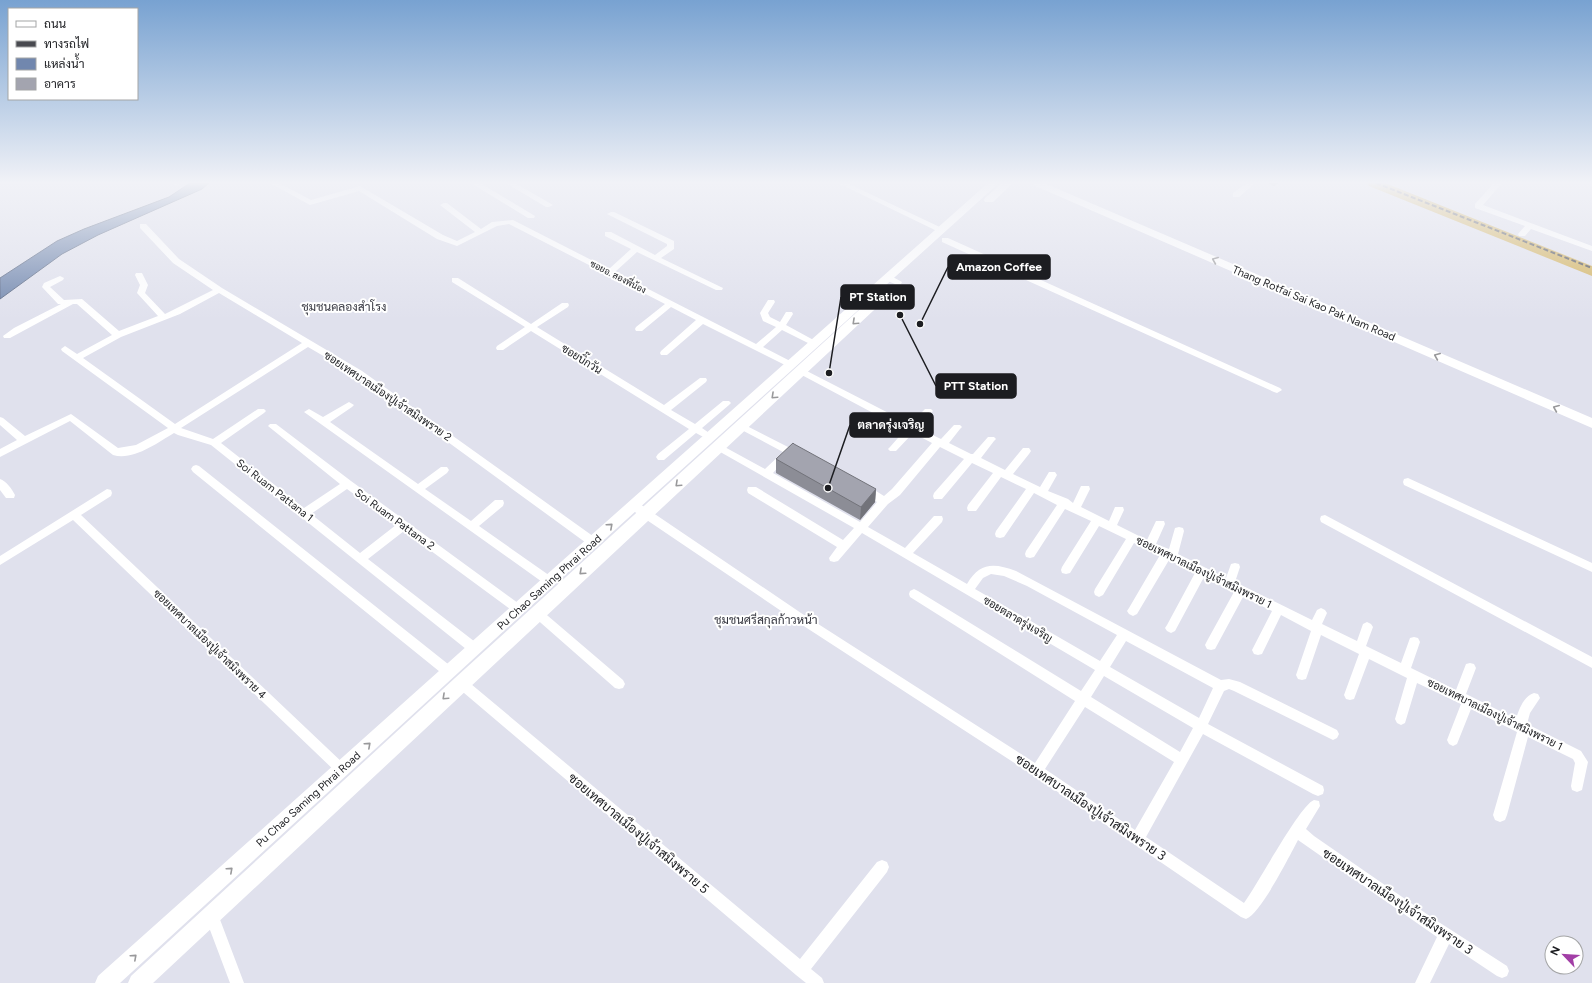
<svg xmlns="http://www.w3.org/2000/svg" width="1592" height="983" font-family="Figtree,Sarabun,sans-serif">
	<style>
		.water { fill: #7187ae; stroke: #586784 }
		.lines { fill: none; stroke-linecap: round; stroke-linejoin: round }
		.street { fill: #fff; fill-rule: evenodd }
		.secondary { fill: #fff; fill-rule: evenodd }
		.highway { fill: #d2b15b; fill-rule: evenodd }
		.rail { stroke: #494a50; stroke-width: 2; stroke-dasharray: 5 2.5; stroke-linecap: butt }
		.wall { fill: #8c8d96 }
		.shaded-wall { fill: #72737a }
		.building { fill: #a3a4af; stroke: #72737a }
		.oneway { stroke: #99999b }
		.labels { text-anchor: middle; stroke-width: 4; stroke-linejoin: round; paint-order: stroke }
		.far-street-label { font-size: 9px; fill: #1c1d21; stroke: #fff }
		.street-label { font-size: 11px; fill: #1c1d21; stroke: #fff }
		.neighbourhood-label { font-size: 12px; fill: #363740; stroke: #fff }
		.near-street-label { font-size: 13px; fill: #1c1d21; stroke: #fff }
		.leader { fill: none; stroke: #1c1d21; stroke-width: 1.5 }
		.callout-dot { fill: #1c1d21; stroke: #fff; stroke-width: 1.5 }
		.callout { fill: #1c1d21; stroke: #1c1d21; stroke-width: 1.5 }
		.callout-label { font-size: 12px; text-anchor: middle; font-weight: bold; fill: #fff }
	</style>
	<rect width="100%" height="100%" fill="#e0e1ed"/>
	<path class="water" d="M190 183H209L202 189 98 235 62 254 0 299V278L57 241 84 229 169 197Z"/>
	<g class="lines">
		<path class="street" d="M171 183H179L180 184 176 186Z
			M270 183H279L311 200 360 186 443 235 457 241 475 232 440 205 444 203H447L481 229 492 222 513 220 609 269 631 249 605 236V232H611L655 255 667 246V244L607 214 611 212H614L674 241V249L661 258 723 288 722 290H716L637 252 615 272 756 344 776 327 763 321 760 313 768 300H774L775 302 768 313 770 317 780 322 786 312H792L793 314 786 325 819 343 818 345H812L782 330 763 347 794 363 795 365 791 368 703 324 667 355H661L660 353 661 351 696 320 671 307 642 331H636L635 329 636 327 665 304 509 224 497 226 457 246 437 239 359 191 310 205Z
			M471 183H480L535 216 534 218H528Z
			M506 183H515L553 205 549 207H546Z
			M838 183H847L946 230 942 232H939Z
			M1247 183H1255L1239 197H1233V193Z
			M1494 183H1502L1483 205 1592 246V251L1531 229 1525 236H1519L1518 234 1525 226 1475 208V204Z
			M140 224H146L179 259 222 288 362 371 597 539 598 542 597 545 593 546 589 545 356 375 308 347 181 428 213 439 258 409H264L266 411 264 413 221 443 304 508 340 484 268 426 270 424H276L351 481 522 606 524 609 522 612 518 614 514 612 404 531 368 559 479 645 481 649 479 653 475 654 471 653 211 445 178 435 174 433C157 443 133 461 113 455L70 421 0 457V449L17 440 0 425V417L3 418 25 436 71 414 118 448 136 445 168 428 62 351 61 349 65 346 77 354 112 335 77 304H73L10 338H4L3 336 14 328 61 304H58L42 287 44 283 60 276 64 278 63 280 50 287 64 300 82 299 119 331 158 316 137 293 140 285 135 275 136 273H142L148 285 145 293 165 314 213 290 173 263 140 228ZM219 293 302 343 175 424 83 358 121 337 180 314ZM347 489 396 525 360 553 311 514Z
			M942 238H948L1280 388 1282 390 1277 393 1274 392 942 242Z
			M885 276H891L902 282 901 284H895L885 280Z
			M452 278H458L531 324 562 303H568L569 305 568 307 537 327 664 405 700 378H706L707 380 706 382 671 410 695 424 723 401H729L731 403 729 405 702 428 715 437 713 439H707L696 433 664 460H658L656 457 658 454 689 429 531 331 503 350H497L496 348 497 346 525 327 452 282Z
			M801 368 910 424 925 409H931L933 411 931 413 918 428 941 439 954 425H960L962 427 960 429 949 443 971 454H973L988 437H994L996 439 994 441 981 458 1005 470 1023 448H1029L1031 451 1029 454 1013 474 1040 487 1049 472H1055L1057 475 1048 491 1068 499 1073 503 1081 486H1089L1090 489 1081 507 1109 521 1115 507H1123L1124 510 1117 525 1147 540 1156 521H1164L1165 524 1156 544 1169 549 1175 528 1179 527 1183 528 1184 531 1178 554 1226 578 1231 564 1235 563 1239 564 1240 567 1235 582 1312 620 1317 610 1321 608 1325 610 1327 613 1322 624 1357 641 1363 624 1367 622 1371 624 1373 627 1366 646 1401 663 1410 638 1414 637 1418 638 1420 642 1411 668 1456 690 1466 664 1470 663 1474 664 1476 668 1466 694 1516 719C1519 709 1524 696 1534 693L1538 694 1540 698 1530 713 1527 724 1581 751 1588 762 1582 790 1577 792 1572 790 1571 786 1575 763 1573 759 1528 737 1507 815 1505 820 1500 822 1495 820 1493 815 1517 732 1471 709 1457 744 1453 746 1449 744 1447 740 1461 704 1417 683 1405 723 1401 725 1397 723 1395 719 1407 678 1369 659 1354 699 1350 700 1346 699 1344 695 1359 654 1321 635 1306 679 1302 680 1298 679 1296 675 1311 631 1281 615 1262 654 1258 655 1254 654 1252 650 1272 611 1243 597 1215 649 1211 650 1207 649 1205 645 1207 641 1234 592 1204 577 1175 631 1171 633 1167 631 1165 628 1167 625 1195 573 1169 560 1137 614 1133 616 1129 614 1127 611 1129 608 1160 555 1134 543 1103 595 1099 597 1095 595 1094 592 1095 589 1126 539 1099 526 1070 573 1066 574 1062 573 1061 570 1062 567 1091 521 1065 509 1034 557 1030 558 1026 557 1025 554 1026 551 1057 505 1034 493 1004 537 1000 538 996 537 995 534 996 531 1026 489 1001 477 976 511H968L967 508 968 505 993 473 972 463 942 499H934L933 496 934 493 964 459 940 447 900 495 888 504 868 527 905 548 934 516H942L943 519 942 522 913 553 967 584C980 562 994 563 1016 571L1221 680 1229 679 1240 682 1337 730 1339 734 1337 738 1333 740 1234 691 1229 689 1224 691 1208 724 1323 786 1324 790 1323 794 1318 796 1313 794 1203 734 1146 837 1244 903C1258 884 1300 805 1314 800L1319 801 1320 806 1306 829 1314 836 1434 919 1507 966 1509 971 1507 976 1502 978 1497 976 1449 944 1430 983H1415L1437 937 1298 840C1289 857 1261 913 1246 919L1241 917 1033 775 793 619 629 508 628 505 629 502H637L801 613 1035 763 1075 701 910 597 909 594 910 591 914 589 918 591 1081 691 1095 670 862 533 838 561 834 562 830 561 829 558 837 547 748 493 747 490 748 487H756L843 540 854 528 715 449 713 447 715 445H721L765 469 783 452 738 428 736 426 738 424 741 423 790 448 802 451 804 454 799 458 790 454 773 473 860 522 877 502 860 492 859 489 860 486H868L884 496 892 489 932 443 913 433 896 451H890L888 449 890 447 905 430 798 373 797 371 798 369ZM991 574 1004 576 1027 586 1117 635 1100 661 975 589 983 578ZM1126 641 1213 688 1199 718 1110 667ZM1104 676 1193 728 1180 752 1091 697ZM1085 707 1174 762 1135 830 1045 769Z
			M349 402 354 405 352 407 330 422 418 484 441 467H447L449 470 447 473 425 489 471 521 495 500H503L504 503 503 506 479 526 553 578 554 581 553 584 549 586 545 584 304 412 309 409 323 417Z
			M196 465 199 466 453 668 455 672 453 676 449 677 445 676 193 472 191 469 193 466Z
			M1408 478 1592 563V572L1404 485 1403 482 1404 479Z
			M0 479C6 481 12 489 15 495L14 498H6L0 490Z
			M107 489 111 490 112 493 111 496 81 515 345 765 347 769 345 773 341 775 337 773 73 520 0 565V556Z
			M1325 515 1592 657V668L1321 522 1320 519 1321 516Z
			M537 608 541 610 623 680 625 684 623 688 619 689 615 688 533 616 531 613 533 610Z
			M461 678 465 679 800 959 877 862 882 860 887 862 889 867 887 872 811 969 822 978 824 983H806L796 975 457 687 455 683 457 679Z
			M211 907 216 909 244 983H230L204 914 206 909Z"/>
		<path class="secondary" d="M988 183H999L554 585 120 983H95L98 976 544 577Z
			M1002 183H1013L993 202H985L984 200 985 198Z
			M1031 183H1044L1592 418V428L1033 185Z
			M884 290 888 291 890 294 888 297 153 983H128L131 976 455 678 880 291Z"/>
		<path class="highway" d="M1367 183H1385L1592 266V276L1369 186Z"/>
		<path class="rail" d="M1376 183 1592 268"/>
	</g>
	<path class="wall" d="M1267 183H1278L1274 186Z
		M776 459 876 489 875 502 860 520 776 473Z"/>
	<path class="shaded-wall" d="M876 489 875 502 860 520 861 507Z"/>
	<path class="building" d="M793 443 794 444 876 489 861 507 776 459Z"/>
	<defs><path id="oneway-chevron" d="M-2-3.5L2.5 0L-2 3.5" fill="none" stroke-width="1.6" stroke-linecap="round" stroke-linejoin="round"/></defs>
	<g class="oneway">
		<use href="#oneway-chevron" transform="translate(1215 260) rotate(-157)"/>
		<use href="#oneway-chevron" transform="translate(855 322) rotate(137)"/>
		<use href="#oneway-chevron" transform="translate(1437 356) rotate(-157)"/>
		<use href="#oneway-chevron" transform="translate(774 396) rotate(137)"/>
		<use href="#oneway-chevron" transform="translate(1556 408) rotate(-157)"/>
		<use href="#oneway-chevron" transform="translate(678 484) rotate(137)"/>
		<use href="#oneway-chevron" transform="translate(610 526) rotate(-42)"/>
		<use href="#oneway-chevron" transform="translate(582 572) rotate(138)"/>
		<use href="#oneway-chevron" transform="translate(445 697) rotate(137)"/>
		<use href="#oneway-chevron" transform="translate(368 745) rotate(-42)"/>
		<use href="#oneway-chevron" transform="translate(230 870) rotate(-42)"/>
		<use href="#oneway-chevron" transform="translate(134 957) rotate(-42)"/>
	</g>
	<linearGradient id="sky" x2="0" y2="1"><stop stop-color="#78a2d1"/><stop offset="0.57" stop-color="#f1f2f7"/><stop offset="1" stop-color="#f1f2f7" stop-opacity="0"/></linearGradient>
	<rect width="1592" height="320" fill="url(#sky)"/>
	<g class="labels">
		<g class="far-street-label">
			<text transform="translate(618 277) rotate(27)" y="3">ซอยอ. สองพี่น้อง</text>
		</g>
		<g class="street-label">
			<text transform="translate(1314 303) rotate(23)" y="4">Thang Rotfai Sai Kao Pak Nam Road</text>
			<text transform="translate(582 359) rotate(32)" y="4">ซอยบิ๊กวัน</text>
			<text transform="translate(388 396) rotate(34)" y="4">ซอยเทศบาลเมืองปู่เจ้าสมิงพราย 2</text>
			<text transform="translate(275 490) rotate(38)" y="4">Soi Ruam Pattana 1</text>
			<text transform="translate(395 519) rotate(36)" y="4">Soi Ruam Pattana 2</text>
			<text transform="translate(1204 572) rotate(26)" y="4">ซอยเทศบาลเมืองปู่เจ้าสมิงพราย 1</text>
			<text transform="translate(549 582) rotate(-42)" y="4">Pu Chao Saming Phrai Road</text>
			<text transform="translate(1018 619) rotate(31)" y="4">ซอยตลาดรุ่งเจริญ</text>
			<text transform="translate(210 644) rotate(44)" y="4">ซอยเทศบาลเมืองปู่เจ้าสมิงพราย 4</text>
			<text transform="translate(1495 714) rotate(26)" y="4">ซอยเทศบาลเมืองปู่เจ้าสมิงพราย 1</text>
			<text transform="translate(308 799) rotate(-42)" y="4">Pu Chao Saming Phrai Road</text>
		</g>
		<g class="neighbourhood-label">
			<text x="344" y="311">ชุมชนคลองสำโรง</text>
			<text x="766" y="624">ชุมชนศรีสกุลก้าวหน้า</text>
		</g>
		<g class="near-street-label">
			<text transform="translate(1091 807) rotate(34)" y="5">ซอยเทศบาลเมืองปู่เจ้าสมิงพราย 3</text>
			<text transform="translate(639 833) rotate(40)" y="5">ซอยเทศบาลเมืองปู่เจ้าสมิงพราย 5</text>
			<text transform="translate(1398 901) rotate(34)" y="5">ซอยเทศบาลเมืองปู่เจ้าสมิงพราย 3</text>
		</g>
	</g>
	<path class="leader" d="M920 324L948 267M829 373L841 297M900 315L936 386M828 488L850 425"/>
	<g class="callout-dot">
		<circle cx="920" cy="324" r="4"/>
		<circle cx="829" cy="373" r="4"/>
		<circle cx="900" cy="315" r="4"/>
		<circle cx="828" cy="488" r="4"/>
	</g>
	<g class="callout">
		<rect x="948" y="255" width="102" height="24" rx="4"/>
		<rect x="841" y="285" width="73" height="24" rx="4"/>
		<rect x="936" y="374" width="80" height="24" rx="4"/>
		<rect x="850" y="413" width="83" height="24" rx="4"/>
	</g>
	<g class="callout-label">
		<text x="999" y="271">Amazon Coffee</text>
		<text x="878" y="301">PT Station</text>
		<text x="976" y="390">PTT Station</text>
		<text x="891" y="429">ตลาดรุ่งเจริญ</text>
	</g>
	<rect x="8" y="8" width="130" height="92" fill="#ffffff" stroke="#a4a5a6"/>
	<rect x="16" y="21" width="20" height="6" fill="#ffffff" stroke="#a4a5a6"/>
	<text x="44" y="28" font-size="12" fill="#1c1d21">ถนน</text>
	<rect x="16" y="41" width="20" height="6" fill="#494a50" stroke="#a4a5a6"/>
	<text x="44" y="48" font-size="12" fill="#1c1d21">ทางรถไฟ</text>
	<rect x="16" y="58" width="20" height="12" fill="#7187ae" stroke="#a4a5a6"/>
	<text x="44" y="68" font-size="12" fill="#1c1d21">แหล่งน้ำ</text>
	<rect x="16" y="78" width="20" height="12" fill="#a3a4af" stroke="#a4a5a6"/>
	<text x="44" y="88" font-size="12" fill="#1c1d21">อาคาร</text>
	<g transform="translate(1564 955) rotate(295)"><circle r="19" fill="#ffffff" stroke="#a4a5a6"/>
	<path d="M0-3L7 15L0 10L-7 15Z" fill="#a23fa6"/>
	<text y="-6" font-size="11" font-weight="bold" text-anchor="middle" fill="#1c1d21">N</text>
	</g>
</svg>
